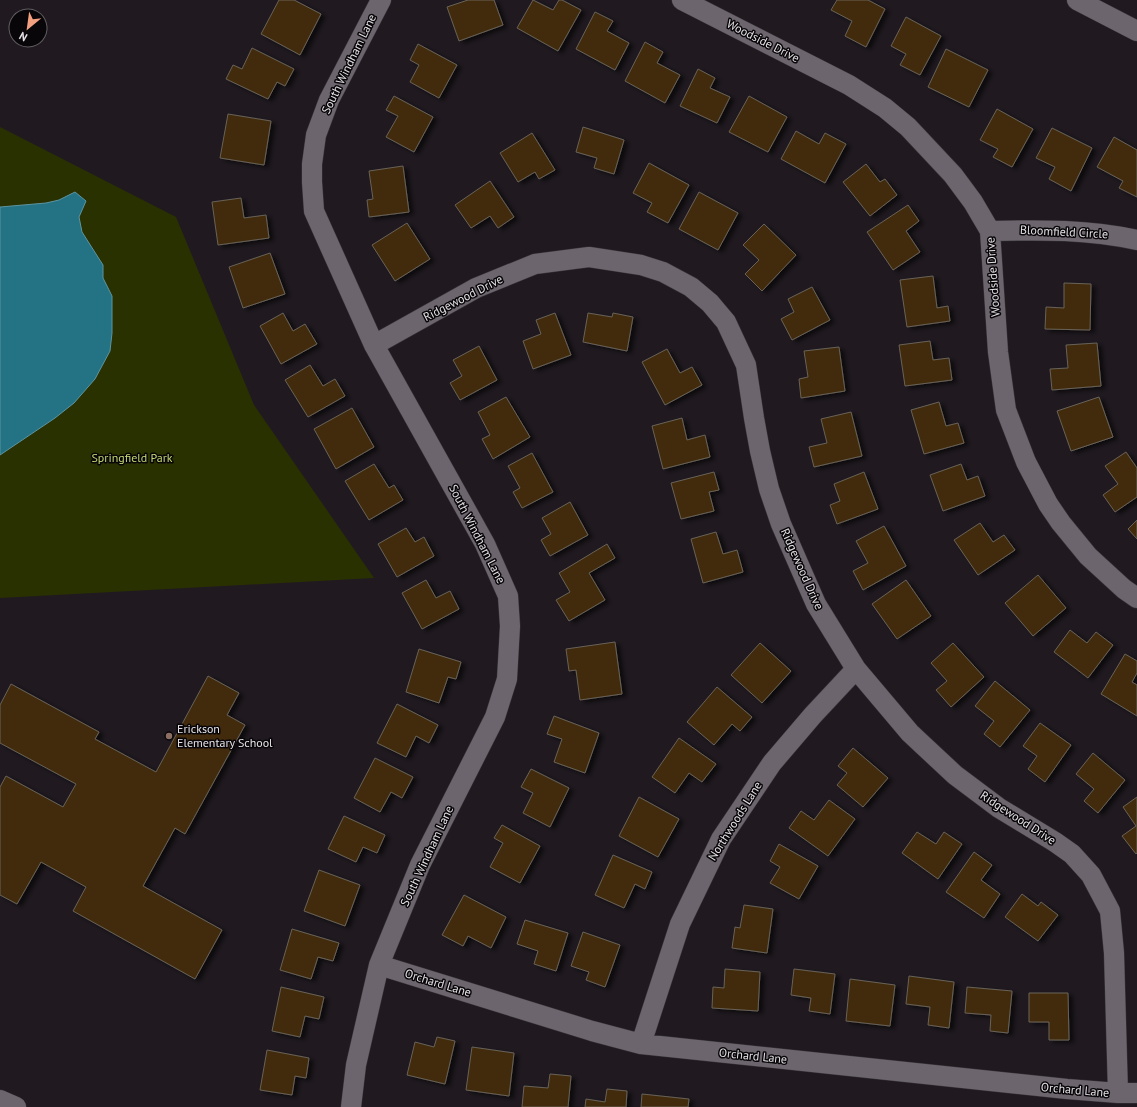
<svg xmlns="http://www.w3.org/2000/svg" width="1137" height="1107" font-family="'PT Sans',sans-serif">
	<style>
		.green { fill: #2a3101 }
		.water { fill: #237384; stroke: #5d94a1 }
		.building { fill: #422c07; stroke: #68625a; filter: url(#shadow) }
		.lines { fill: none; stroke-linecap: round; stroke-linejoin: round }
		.minor-casing { stroke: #39353a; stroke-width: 21 }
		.minor { stroke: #6c656d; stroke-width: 20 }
		.education-dot { fill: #8d6e63; stroke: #080608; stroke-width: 1.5 }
		.labels { text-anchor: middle; stroke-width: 3; stroke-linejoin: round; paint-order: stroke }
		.street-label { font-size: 12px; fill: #e5e1e6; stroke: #080608 }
		.park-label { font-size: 12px; fill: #c5d872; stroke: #080608 }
		.poi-label { font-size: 12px; fill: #e5e1e6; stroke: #080608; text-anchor: start }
	</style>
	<defs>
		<filter id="shadow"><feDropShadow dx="4.5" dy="2.5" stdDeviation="2" flood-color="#0009"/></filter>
	</defs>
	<rect width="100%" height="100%" fill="#201a20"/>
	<path class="green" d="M0 127 176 217 254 405 374 578 0 598Z"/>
	<path class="water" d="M75 192 86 201 79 217 82 232 103 265V278L112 296V333L110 351 95 379 74 403 55 418 0 455V207L46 203 59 200Z"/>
	<path class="building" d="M279 0H294L321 14 300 55 261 34Z
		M468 0H494L503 25 459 41 447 7Z
		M533 0 553 10 559 0H562L581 10 558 51 517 28Z
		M837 0H868L885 9 866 47 845 36 852 21 831 10Z
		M595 12 613 21 607 31 629 43 615 70 576 49Z
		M906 17 941 36 920 75 900 65 906 54 891 46Z
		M645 42 663 52 657 63 680 75 665 103 625 81Z
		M418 44 457 65 439 98 410 82 419 65 410 60Z
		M252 48 294 69 285 86 277 82 268 99 226 79 233 65 242 69Z
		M946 49 988 70 969 107 928 87Z
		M698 69 715 78 710 88 730 97 717 123 680 106Z
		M394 96 433 117 414 152 386 137 398 116 386 110Z
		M749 96 787 117 768 152 729 132Z
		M997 109 1033 129 1012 167 993 157 998 149 980 140Z
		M228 114 271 121 264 165 220 158Z
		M583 127 624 140 614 174 594 168 597 158 576 152Z
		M1052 128 1092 148 1071 191 1049 179 1055 167 1036 158Z
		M796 131 819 144 825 133 846 144 825 183 781 159Z
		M532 133 555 170 539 179 535 172 518 182 500 153Z
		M1114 137 1137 150V197L1119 188 1123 181 1097 167Z
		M649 163 689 185 668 223 647 212 652 203 633 193Z
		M866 164 880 182 885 179 897 195 870 216 843 182Z
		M403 166 409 212 369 217 367 200 373 199 369 171Z
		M490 181 514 217 498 228 490 216 471 228 455 205Z
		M699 192 738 213 718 250 679 229Z
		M241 198 244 218 266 215 269 238 218 245 212 202Z
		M908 205 919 221 906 231 920 252 893 270 867 232Z
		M407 223 430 259 395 281 372 245Z
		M764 224 796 255 762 291 745 274 759 260 743 245Z
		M270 253 285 294 243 308 229 267Z
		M933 276 937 308 948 306 950 321 907 327 900 280Z
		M1064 283 1091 284 1090 330 1045 329 1046 307 1064 308Z
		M812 287 830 320 792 340 781 319 794 312 788 299Z
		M283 313 293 331 305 324 317 344 281 364 260 326Z
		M555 313 571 355 533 369 523 341 541 334 536 320Z
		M588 313 612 317 613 313 633 317 627 351 583 342Z
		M930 341 933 360 949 358 952 380 905 386 899 345Z
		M1097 343 1101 386 1052 390 1050 369 1068 368 1066 345Z
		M479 346 497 380 460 400 450 383 462 376 453 360Z
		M839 347 845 391 801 398 799 379 808 377 804 351Z
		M667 349 680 373 692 367 702 385 665 405 642 362Z
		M310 365 323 386 335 379 345 396 308 417 285 380Z
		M506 397 530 437 493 459 482 439 490 435 478 412Z
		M1099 397 1113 437 1071 451 1057 411Z
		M939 402 946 426 958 423 964 443 924 454 911 410Z
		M352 408 374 447 336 469 314 429Z
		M851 412 862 456 814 467 809 447 827 443 821 419Z
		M682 418 687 440 705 435 710 457 663 469 652 426Z
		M1126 452 1137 468V497L1115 512 1103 495 1118 484 1105 466Z
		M532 453 553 492 522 508 513 492 520 488 508 466Z
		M374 464 389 488 394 485 403 500 369 520 345 481Z
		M961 464 967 480 978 476 985 496 943 511 930 475Z
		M714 472 719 490 709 492 714 511 681 519 671 483Z
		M864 472 878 509 837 524 830 505 840 501 834 484Z
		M570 502 588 535 550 556 541 540 551 534 542 518Z
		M1137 520V539L1128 529Z
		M980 523 993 542 1004 535 1015 550 978 575 954 540Z
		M884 526 906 566 863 590 853 571 868 563 856 541Z
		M406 528 415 542 424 537 434 556 397 577 378 544Z
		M716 532 723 554 737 550 743 572 703 583 691 539Z
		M607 544 615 558 589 573 605 600 569 621 556 600 570 592 559 573Z
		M1038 575 1066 608 1033 636 1005 603Z
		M426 580 436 598 450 591 459 609 422 629 402 593Z
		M906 580 931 616 897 639 872 604Z
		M1070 630 1087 643 1096 632 1113 645 1088 678 1054 652Z
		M615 642 622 694 580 700 576 670 569 671 566 649Z
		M760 643 791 671 762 703 731 675Z
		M953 643 984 677 951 707 936 690 947 681 931 663Z
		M419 649 461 662 456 679 448 677 439 703 406 692Z
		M1125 654 1137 661V673L1132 682 1137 685V716L1101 694Z
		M208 676 239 693 227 715 245 725 185 834 175 828 143 886 222 930 195 979 73 911 86 887 41 862 17 904 0 895V787L6 776 63 807 76 784 0 743V705L11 684 99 732 95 739 156 772Z
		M995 681 1030 710 1000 747 984 734 994 721 975 706Z
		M717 687 752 717 740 731 732 724 714 745 687 722Z
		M397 704 438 725 429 743 416 736 406 757 377 743Z
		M554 716 599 733 585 773 554 762 562 739 547 734Z
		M1040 723 1071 745 1045 782 1028 769 1037 756 1023 746Z
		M679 738 716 764 702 782 689 773 675 793 652 777Z
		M853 748 888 778 863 807 837 785 847 773 838 766Z
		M1093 753 1125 780 1098 813 1084 801 1094 789 1076 774Z
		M375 758 413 777 402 798 391 792 380 812 354 798Z
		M531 769 569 788 550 827 523 813 533 793 521 787Z
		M639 797 679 819 658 857 619 836Z
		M1137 797V853L1136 854 1122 836 1136 826 1123 807Z
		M829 800 855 819 828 856 789 828 801 811 814 820Z
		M344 816 385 835 377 853 363 847 356 862 328 849Z
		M502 825 540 846 520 883 490 867 503 843 494 838Z
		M917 832 936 844 944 832 962 844 938 879 902 853Z
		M779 844 818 866 799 899 770 883 780 867 770 861Z
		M974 852 992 865 981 880 1000 894 984 918 946 892Z
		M613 855 652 872 645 889 635 884 624 908 595 895Z
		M319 870 360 885 345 926 304 911Z
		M1022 894 1038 906 1041 902 1058 915 1038 941 1005 917Z
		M464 895 506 917 491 948 468 936 463 946 442 935Z
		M744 905 773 909 767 953 732 948 735 927 740 928Z
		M525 920 568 933 556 971 534 964 538 951 517 944Z
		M292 929 339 943 333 961 318 957 311 979 280 970Z
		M583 932 620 945 605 987 586 980 589 972 571 966Z
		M725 969 760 972 758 1011 712 1008 713 987 724 988Z
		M794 969 835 974 830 1014 809 1011 811 998 791 995Z
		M909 976 954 982 949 1028 928 1025 930 1007 906 1004Z
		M850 979 895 985 890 1026 846 1021Z
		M281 987 324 997 319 1019 305 1016 300 1037 272 1031Z
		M967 987 1012 991 1008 1033 990 1031 991 1015 965 1013Z
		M1029 993H1068L1069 1040H1049V1022H1029Z
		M437 1037 455 1041 445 1084 407 1075 415 1042 434 1047Z
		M472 1047 514 1053 509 1096 466 1090Z
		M267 1050 309 1058 306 1078 295 1076 292 1095 260 1090Z
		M550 1074 571 1076 568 1107H522L524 1086 548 1088Z
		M607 1089 627 1091 626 1107H585L586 1099 605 1102Z
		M642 1094 689 1099 688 1107H641Z"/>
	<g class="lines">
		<defs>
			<path id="minor" d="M682 0 849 85 885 108 908 127 953 175 973 202 990 231 998 352 1006 410 1026 462 1048 504 1061 523 1088 556 1124 589 1137 598
				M1077 0 1137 31
				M990 231C1042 230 1086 229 1137 240
				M374 345 476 288 535 264 589 257 641 265 663 272 691 287 710 303 726 322 746 365 754 418 760 451 769 489 781 524 816 604 856 669 910 733 955 775 999 808 1055 842 1072 854 1091 875 1110 911 1114 953 1118 1093
				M379 965 592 1031 641 1044 1067 1089 1118 1093H1137
				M641 1044 680 924 721 839 772 763 813 715 856 669
				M0 1100 16 1107
				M351 1107 356 1065 379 965 420 865 495 717 507 679 510 626 508 596 485 544 374 345 314 211 312 182V164L316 135 329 100 381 0"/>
		</defs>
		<use href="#minor" class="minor-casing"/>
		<use href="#minor" class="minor"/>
	</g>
	<circle class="education-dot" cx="169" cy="736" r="4"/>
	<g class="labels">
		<g class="street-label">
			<text transform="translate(763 41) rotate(27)" y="4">Woodside Drive</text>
			<text transform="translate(349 64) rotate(-64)" y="4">South Windham Lane</text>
			<text transform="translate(1064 232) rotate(3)" y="4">Bloomfield Circle</text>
			<text transform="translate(993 277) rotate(-94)" y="4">Woodside Drive</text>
			<text transform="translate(463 298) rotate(-27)" y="4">Ridgewood Drive</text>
			<text transform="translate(477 534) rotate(63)" y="4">South Windham Lane</text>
			<text transform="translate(802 569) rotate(66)" y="4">Ridgewood Drive</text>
			<text transform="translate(1018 818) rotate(33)" y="4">Ridgewood Drive</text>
			<text transform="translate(735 821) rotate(-58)" y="4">Northwoods Lane</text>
			<text transform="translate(427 856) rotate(-65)" y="4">South Windham Lane</text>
			<text transform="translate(438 983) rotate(17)" y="4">Orchard Lane</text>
			<text transform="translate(753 1056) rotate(6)" y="4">Orchard Lane</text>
			<text transform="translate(1075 1090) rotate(5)" y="4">Orchard Lane</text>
		</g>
		<g class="park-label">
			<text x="132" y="462">Springfield Park</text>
		</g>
		<g class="poi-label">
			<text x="177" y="733">Erickson<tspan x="177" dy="14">Elementary School</tspan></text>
		</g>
	</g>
	<g transform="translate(28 28) rotate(209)"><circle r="19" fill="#080608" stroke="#605e61"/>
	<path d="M0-3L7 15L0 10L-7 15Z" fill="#f2a080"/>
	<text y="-6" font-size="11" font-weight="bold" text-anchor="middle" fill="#e5e1e6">N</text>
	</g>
</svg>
